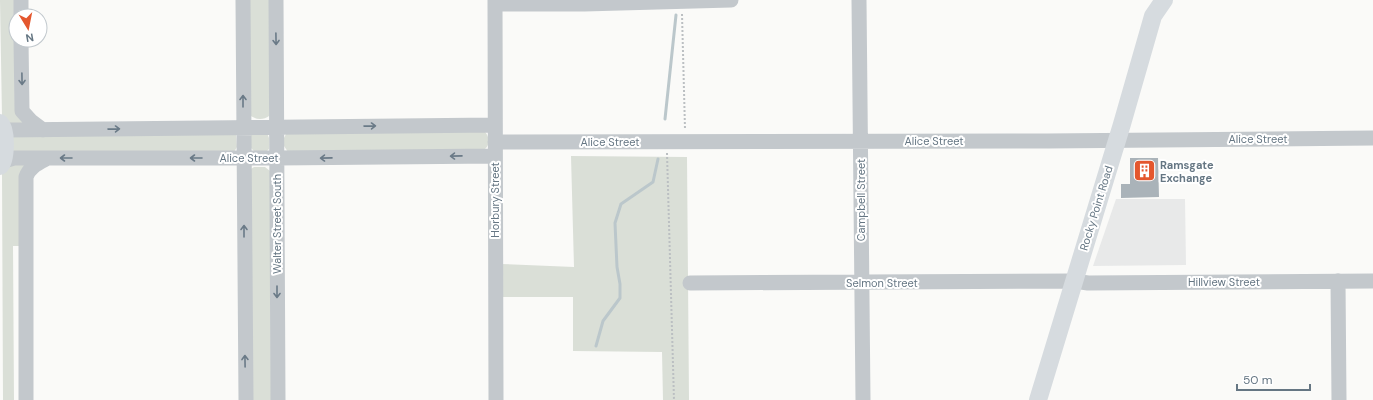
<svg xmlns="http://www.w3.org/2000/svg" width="1373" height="400" font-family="'DM Sans',sans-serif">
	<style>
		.built { fill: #e8e9e9 }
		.green { fill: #dadfd7 }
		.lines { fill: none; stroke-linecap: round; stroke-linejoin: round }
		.stream { stroke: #bbc7cb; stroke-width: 3 }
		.building { fill: #aab3b9 }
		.path { stroke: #bbbfc2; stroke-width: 2; stroke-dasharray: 2 2; stroke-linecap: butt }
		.minor { stroke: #c3c8cc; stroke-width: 15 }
		.major { stroke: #d6dbdf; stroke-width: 18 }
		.oneway { stroke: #6a7a87 }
		.labels { text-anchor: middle; stroke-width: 4; stroke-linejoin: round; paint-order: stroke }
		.street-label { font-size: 11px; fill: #657683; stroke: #fff }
		.poi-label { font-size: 11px; font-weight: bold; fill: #657683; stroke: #fff; text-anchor: start }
	</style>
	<rect width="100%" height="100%" fill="#fafaf8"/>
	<path class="built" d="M1116 199H1185L1186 265 1093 266Z"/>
	<path class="green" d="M0 0H14L15 111 29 125 9 124 2 117Z
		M249 0H269V116C264 120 255 120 250 115Z
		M484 131C489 135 491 144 485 149L288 152 284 146V138L287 132Z
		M9 133 236 134 237 147 234 152 12 156Z
		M267 133 269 138V149L266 152 254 151 251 148V135L253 134Z
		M571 156 687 157 689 400H663L662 352 573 351V297H502L501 264 574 267Z
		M35 161 20 246H13L14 400H3L2 173 8 165Z
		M254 167H265L270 171 271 400H252L251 169Z"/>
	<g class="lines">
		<path class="stream" d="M665 119 676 15
			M596 346 603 321 620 298V284L617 267 615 223 621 204 653 182 658 159"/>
	</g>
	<path class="building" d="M1130 158H1158L1159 197 1121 198V184H1130Z"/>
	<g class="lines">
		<path class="path" d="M682 14 685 129
			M667 153 674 400"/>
		<path class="minor" d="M21 0V16
			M243 0 246 400
			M276 0 278 400
			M495 0 496 400
			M859 0 863 400
			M495 4H584L731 0
			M21 40 22 111 31 121 43 130
			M5 130 494 125
			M495 142 1047 141 1373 138
			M4 161 14 158H277L495 156
			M1338 281 1339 400
			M690 283 1074 281 1088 283 1373 281
			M26 400V177C29 167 39 163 48 158"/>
		<path class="major" d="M0 123C7 130 6 160 0 166
			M1038 400 1122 124 1153 16 1164 0"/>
	</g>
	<defs><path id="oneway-shaft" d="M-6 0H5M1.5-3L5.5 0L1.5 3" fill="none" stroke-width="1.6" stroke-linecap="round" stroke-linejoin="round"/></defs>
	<g class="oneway">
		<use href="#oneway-shaft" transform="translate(276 39) rotate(89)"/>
		<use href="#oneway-shaft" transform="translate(22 79) rotate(89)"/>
		<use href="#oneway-shaft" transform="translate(243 101) rotate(-90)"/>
		<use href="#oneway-shaft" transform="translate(370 126) rotate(-1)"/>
		<use href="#oneway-shaft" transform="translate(114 129) rotate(-1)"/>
		<use href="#oneway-shaft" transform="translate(456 156) rotate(179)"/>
		<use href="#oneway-shaft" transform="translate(66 158) rotate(180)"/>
		<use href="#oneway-shaft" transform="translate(196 158) rotate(180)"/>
		<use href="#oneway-shaft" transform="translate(326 158) rotate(179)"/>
		<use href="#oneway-shaft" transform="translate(244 231) rotate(-90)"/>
		<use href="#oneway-shaft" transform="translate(277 292) rotate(90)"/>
		<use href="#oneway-shaft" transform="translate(245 361) rotate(-91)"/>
	</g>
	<defs>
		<symbol id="building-square" viewBox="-11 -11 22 22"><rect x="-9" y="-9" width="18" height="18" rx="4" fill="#e4572e" stroke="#fff"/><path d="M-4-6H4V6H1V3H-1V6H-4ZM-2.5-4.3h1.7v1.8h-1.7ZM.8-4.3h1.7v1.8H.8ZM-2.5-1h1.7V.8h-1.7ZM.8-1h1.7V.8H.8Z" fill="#fff"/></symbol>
	</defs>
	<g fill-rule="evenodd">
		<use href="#building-square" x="1132" y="158" width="25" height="25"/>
	</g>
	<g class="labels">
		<g class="street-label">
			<text x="1258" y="143">Alice Street</text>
			<text x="934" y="145">Alice Street</text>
			<text x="610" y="146">Alice Street</text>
			<text x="249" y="162">Alice Street</text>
			<text transform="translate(495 200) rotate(-90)" y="4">Horbury Street</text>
			<text transform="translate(861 200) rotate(-90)" y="4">Campbell Street</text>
			<text transform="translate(1096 208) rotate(-73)" y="4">Rocky Point Road</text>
			<text transform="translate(277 224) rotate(-90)" y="4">Walter Street South</text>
			<text x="1224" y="286">Hillview Street</text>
			<text x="882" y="287">Selmon Street</text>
		</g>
		<g class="poi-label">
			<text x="1160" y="169">Ramsgate<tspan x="1160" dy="13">Exchange</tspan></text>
		</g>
	</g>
	<g transform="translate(28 28) rotate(170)"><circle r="19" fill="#ffffff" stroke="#c1c8cd"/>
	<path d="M0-3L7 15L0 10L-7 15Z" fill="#e4572e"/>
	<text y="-6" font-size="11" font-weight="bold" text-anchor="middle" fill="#657683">N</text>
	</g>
	<path d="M1237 384v6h73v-6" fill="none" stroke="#657683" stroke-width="2"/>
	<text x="1243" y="384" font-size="12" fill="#657683" stroke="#ffffff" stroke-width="3" paint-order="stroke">50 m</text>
</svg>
